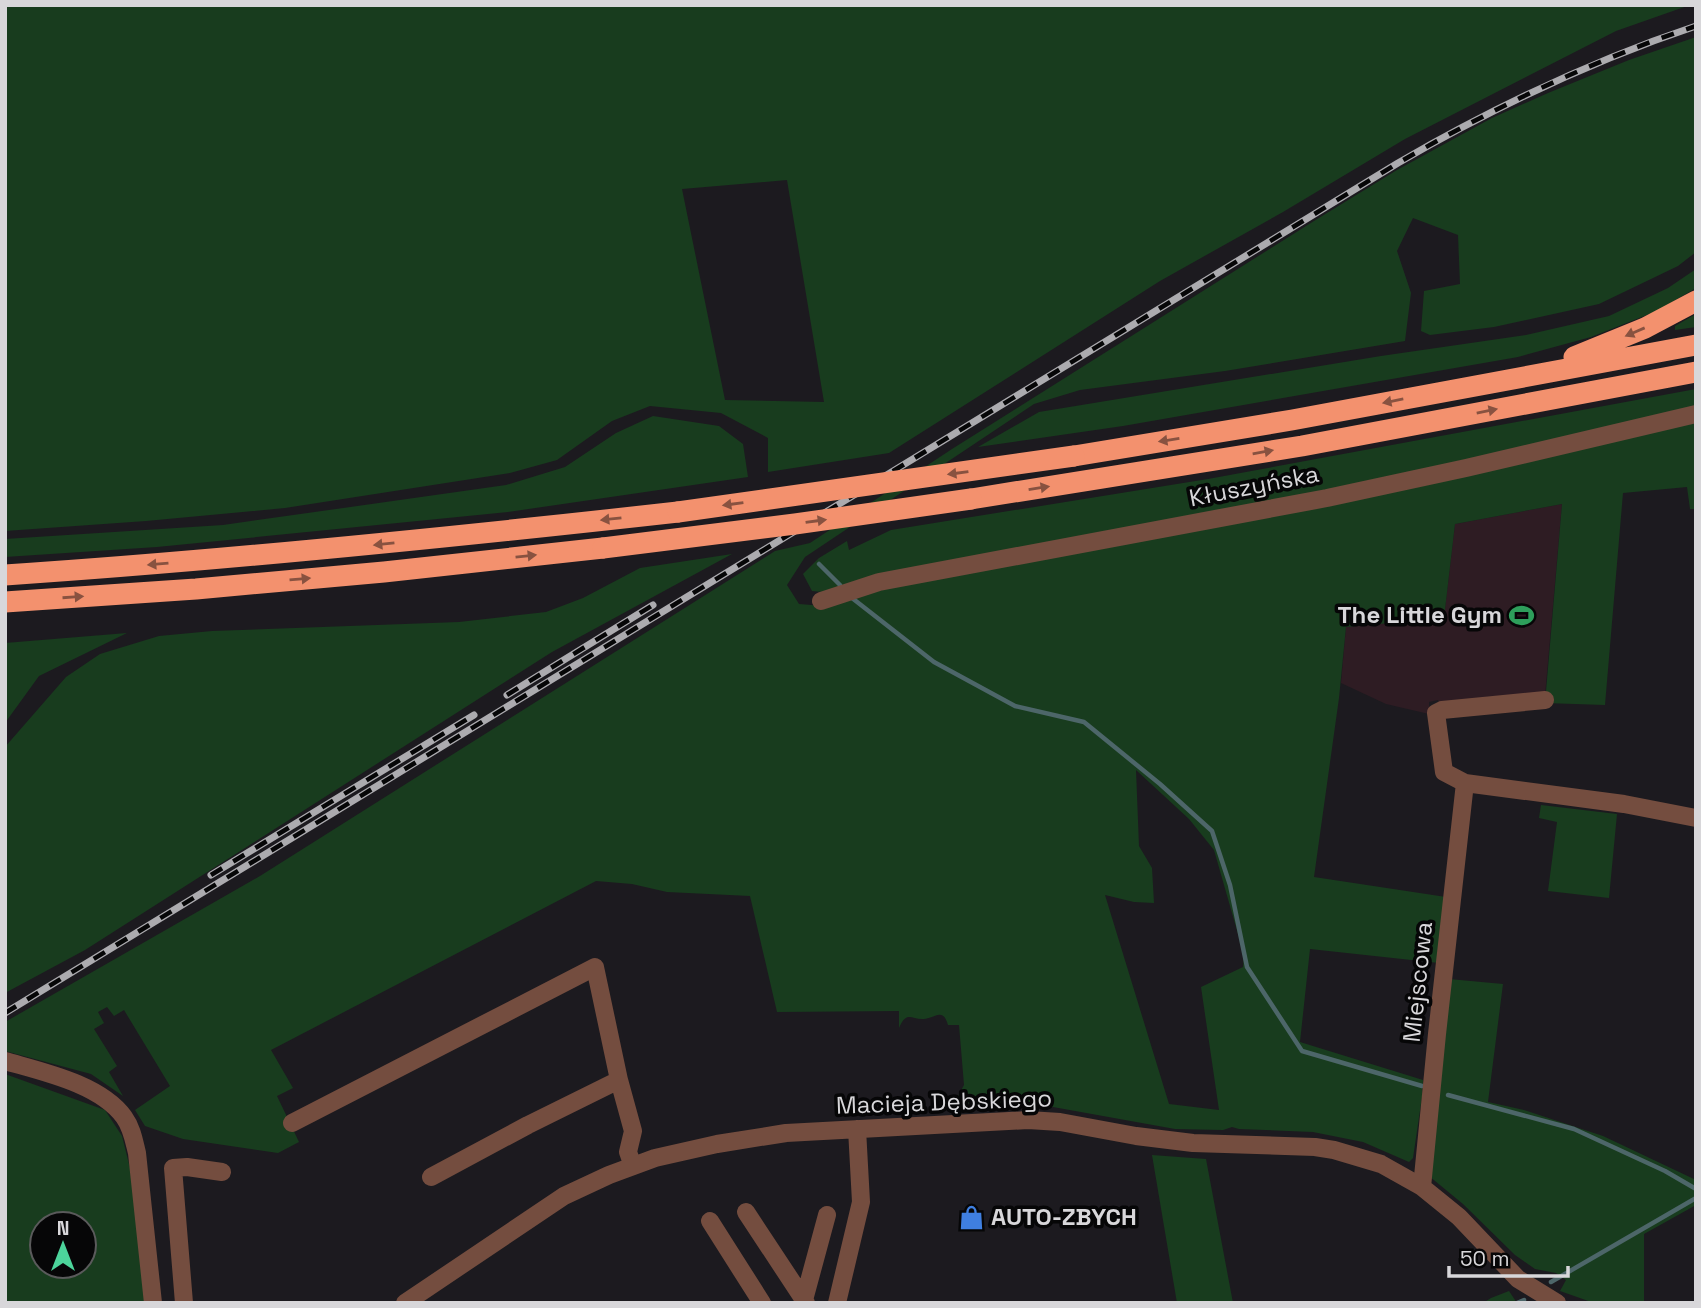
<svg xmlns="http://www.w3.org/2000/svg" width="1701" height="1308" font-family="'Space Grotesk',sans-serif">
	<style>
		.commercial { fill: #2e1c23 }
		.green { fill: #183c1e; fill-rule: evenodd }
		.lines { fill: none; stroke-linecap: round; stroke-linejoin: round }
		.stream { stroke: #4d6669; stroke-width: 4.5 }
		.minor { stroke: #744d3f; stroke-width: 18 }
		.motorway { stroke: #f3916e; stroke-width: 21 }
		.rail-casing { stroke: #acabaf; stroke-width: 7 }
		.rail { stroke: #060607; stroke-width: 4.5; stroke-dasharray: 13; stroke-linecap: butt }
		.motorway-bridge { stroke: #f3916e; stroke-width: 21 }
		.oneway { fill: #885240 }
		.labels { text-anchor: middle; stroke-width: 7; stroke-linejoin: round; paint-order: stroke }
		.street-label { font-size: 24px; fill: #d8d7da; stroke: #060607 }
		.poi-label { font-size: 24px; font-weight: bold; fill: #d8d7da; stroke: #060607; text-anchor: end }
	</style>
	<rect width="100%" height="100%" fill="#1c1a1f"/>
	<path class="commercial" d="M1562 504 1545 695 1525 694 1485 697 1446 706 1440 704 1438 700 1429 702V714L1386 704 1341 683 1346 627 1444 617 1455 524Z"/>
	<path class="green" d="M5 5H1690L1616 31 1405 139 1283 212 1160 281 889 453 768 472V438L721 413 650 406 612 421 557 460 510 473 285 508 146 521 5 531ZM787 180 824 402 725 400 682 189Z
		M1696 37V252L1678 266 1599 304 1494 327 1430 335 1421 331 1424 291 1460 284 1458 235 1413 218 1397 251 1411 293 1405 341 1225 371 1080 390 1034 404 805 557 787 585 799 604 824 606 869 589 1696 419V509H1690L1687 487 1623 493 1605 705 1545 703 1562 504 1455 524 1444 618 1346 627 1339 698 1314 877 1446 897 1439 963 1310 949 1300 1042 1423 1080 1422 1097 1413 1158 1409 1162 1363 1142 1313 1132 1239 1129 1232 1127 1223 1130 1175 1129 1042 1105 999 1107 996 1097 972 1099 962 1111H950L964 1085 959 1025H948C943 1007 935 1018 924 1019 911 1020 907 1010 899 1028V1011L777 1012 750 896 667 892 632 884 596 881 271 1050 293 1088 277 1096 299 1142 278 1153 183 1139 145 1126 135 1110 170 1086 124 1010 114 1016 107 1007 98 1012 104 1023 94 1029 117 1066 109 1072 123 1096 91 1074 5 1051V1022L260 876 775 551 810 543 952 449 1314 221 1397 170 1492 118 1548 93 1629 60ZM1136 770 1189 819 1214 850 1244 955 1243 967 1201 987 1219 1110 1169 1104 1105 895 1134 902 1154 903 1152 868 1139 846Z
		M1696 269V288L1657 311 1591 337 1518 357 1123 426 978 447 1039 412 1381 356 1526 335 1609 316 1668 288Z
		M1696 314V327L1675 330V326Z
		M1696 389V411L1443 467 834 593 812 591 803 574 819 558 847 541 849 550 891 530 1208 479Z
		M653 416 719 426 743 444 748 477 508 512 157 547 5 557V539L223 525 506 485 565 467 616 433Z
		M732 554 552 652 85 950 5 993V747L66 677 100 654 159 636 212 631 459 622 546 612 583 598 640 568Z
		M127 633 39 676 5 723V643Z
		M1541 805 1617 814 1609 898 1548 891 1557 822 1539 818Z
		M1449 979 1503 984 1488 1102 1524 1110 1603 1136 1696 1180V1205L1644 1234V1303H1594L1560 1291 1566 1280 1556 1273 1535 1269 1515 1255 1463 1204 1429 1176Z
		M5 1074 105 1110 122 1136 134 1184 145 1303H5ZM42 1224H84V1266H42Z
		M1152 1155 1206 1159 1233 1303H1177Z
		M1509 1291 1517 1303H1483L1491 1298Z"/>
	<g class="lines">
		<path class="stream" d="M819 564 840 585
			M852 598 934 662 1015 706 1084 722 1160 784 1212 831 1230 885 1247 967 1302 1051 1422 1086
			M1448 1095 1574 1129 1665 1171 1696 1189
			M1551 1282 1696 1198
			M1517 1303 1524 1300"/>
		<path class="minor" d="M821 601 879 582 1327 498 1466 468 1696 414
			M1545 700 1442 710 1436 713 1444 772 1465 783 1624 804 1696 818
			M5 1061C43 1072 100 1084 124 1117 132 1128 134 1141 137 1153L153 1303
			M292 1123 595 967 619 1080
			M431 1177 528 1125 619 1080 633 1131 628 1152 633 1166
			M1422 1187 1437 1034 1465 783
			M746 1212 806 1303
			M710 1221 762 1303
			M804 1300 827 1215
			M184 1303 173 1168 187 1167 222 1172
			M405 1303 564 1196 609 1175 655 1158 717 1144 786 1133 1028 1120 1060 1122 1136 1136 1193 1143 1315 1147 1334 1150 1381 1164 1422 1187 1459 1217 1518 1279 1557 1303
			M837 1303 861 1202 857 1129"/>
		<path class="motorway" d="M1574 357 1645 328 1696 301
			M1074 456 1292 420 1696 345
			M971 499 1302 446 1696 372
			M5 575C230 560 454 537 678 512
			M5 602 196 589 384 572 603 548"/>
		<defs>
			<path id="rail" d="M507 695 653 605
				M211 875 474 715
				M5 1013 1398 163C1493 108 1591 61 1696 26"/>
		</defs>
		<use href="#rail" class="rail-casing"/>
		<use href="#rail" class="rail"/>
		<path class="motorway-bridge" d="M678 512 1074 456
			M603 548 795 524 971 499"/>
	</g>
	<defs><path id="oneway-solid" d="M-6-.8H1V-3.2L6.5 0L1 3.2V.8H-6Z" transform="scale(1.75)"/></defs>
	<g class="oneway">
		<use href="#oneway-solid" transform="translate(1635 332) rotate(157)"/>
		<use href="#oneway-solid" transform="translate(1393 401) rotate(169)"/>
		<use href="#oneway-solid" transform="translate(1487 411) rotate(-11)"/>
		<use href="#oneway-solid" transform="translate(1169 440) rotate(171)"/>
		<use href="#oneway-solid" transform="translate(1263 452) rotate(-10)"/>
		<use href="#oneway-solid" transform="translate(958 473) rotate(172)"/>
		<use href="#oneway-solid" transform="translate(1039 488) rotate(-9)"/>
		<use href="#oneway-solid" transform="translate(733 504) rotate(172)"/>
		<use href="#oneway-solid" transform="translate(611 519) rotate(174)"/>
		<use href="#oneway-solid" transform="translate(816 521) rotate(-8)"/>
		<use href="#oneway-solid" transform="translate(384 544) rotate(174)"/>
		<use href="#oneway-solid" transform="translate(526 556) rotate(-6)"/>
		<use href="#oneway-solid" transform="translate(158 564) rotate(175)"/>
		<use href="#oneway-solid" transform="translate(300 579) rotate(-5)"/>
		<use href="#oneway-solid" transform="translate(73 597) rotate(-4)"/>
	</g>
	<defs>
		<symbol id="stadium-bare" viewBox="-9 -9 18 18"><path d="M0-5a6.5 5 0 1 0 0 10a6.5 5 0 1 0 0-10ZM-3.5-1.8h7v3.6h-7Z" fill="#2e9e5b" stroke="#060607" stroke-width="2.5" paint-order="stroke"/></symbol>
		<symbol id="shop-bare" viewBox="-9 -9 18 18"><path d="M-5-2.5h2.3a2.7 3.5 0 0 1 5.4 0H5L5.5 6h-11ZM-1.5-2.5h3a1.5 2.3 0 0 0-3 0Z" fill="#3f7fe0" stroke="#060607" stroke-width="2.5" paint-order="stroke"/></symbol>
	</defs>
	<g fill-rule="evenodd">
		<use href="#stadium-bare" x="1504" y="598" width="35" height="35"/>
		<use href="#shop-bare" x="954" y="1200" width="35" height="35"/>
	</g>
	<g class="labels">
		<g class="street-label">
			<text transform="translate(1254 486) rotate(-11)" y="8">Kłuszyńska</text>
			<text transform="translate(1418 982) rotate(-84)" y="8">Miejscowa</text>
			<text transform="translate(944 1102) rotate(-2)" y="8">Macieja Dębskiego</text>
		</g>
		<g class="poi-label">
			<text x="1502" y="623">The Little Gym</text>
			<text x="991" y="1225" text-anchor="start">AUTO-ZBYCH</text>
		</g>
	</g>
	<rect width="1701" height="1308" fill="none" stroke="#d8d7da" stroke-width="14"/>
	<g transform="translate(63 1245)"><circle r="33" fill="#060607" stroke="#5a5a5b" stroke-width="2"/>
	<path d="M0-5L12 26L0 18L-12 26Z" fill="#4cd49b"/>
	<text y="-10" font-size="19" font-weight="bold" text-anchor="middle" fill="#d8d7da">N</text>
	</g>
	<path d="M1449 1266v10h119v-10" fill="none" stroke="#d8d7da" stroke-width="3.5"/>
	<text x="1460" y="1266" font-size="21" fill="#d8d7da" stroke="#060607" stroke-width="5" paint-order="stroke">50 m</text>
</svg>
